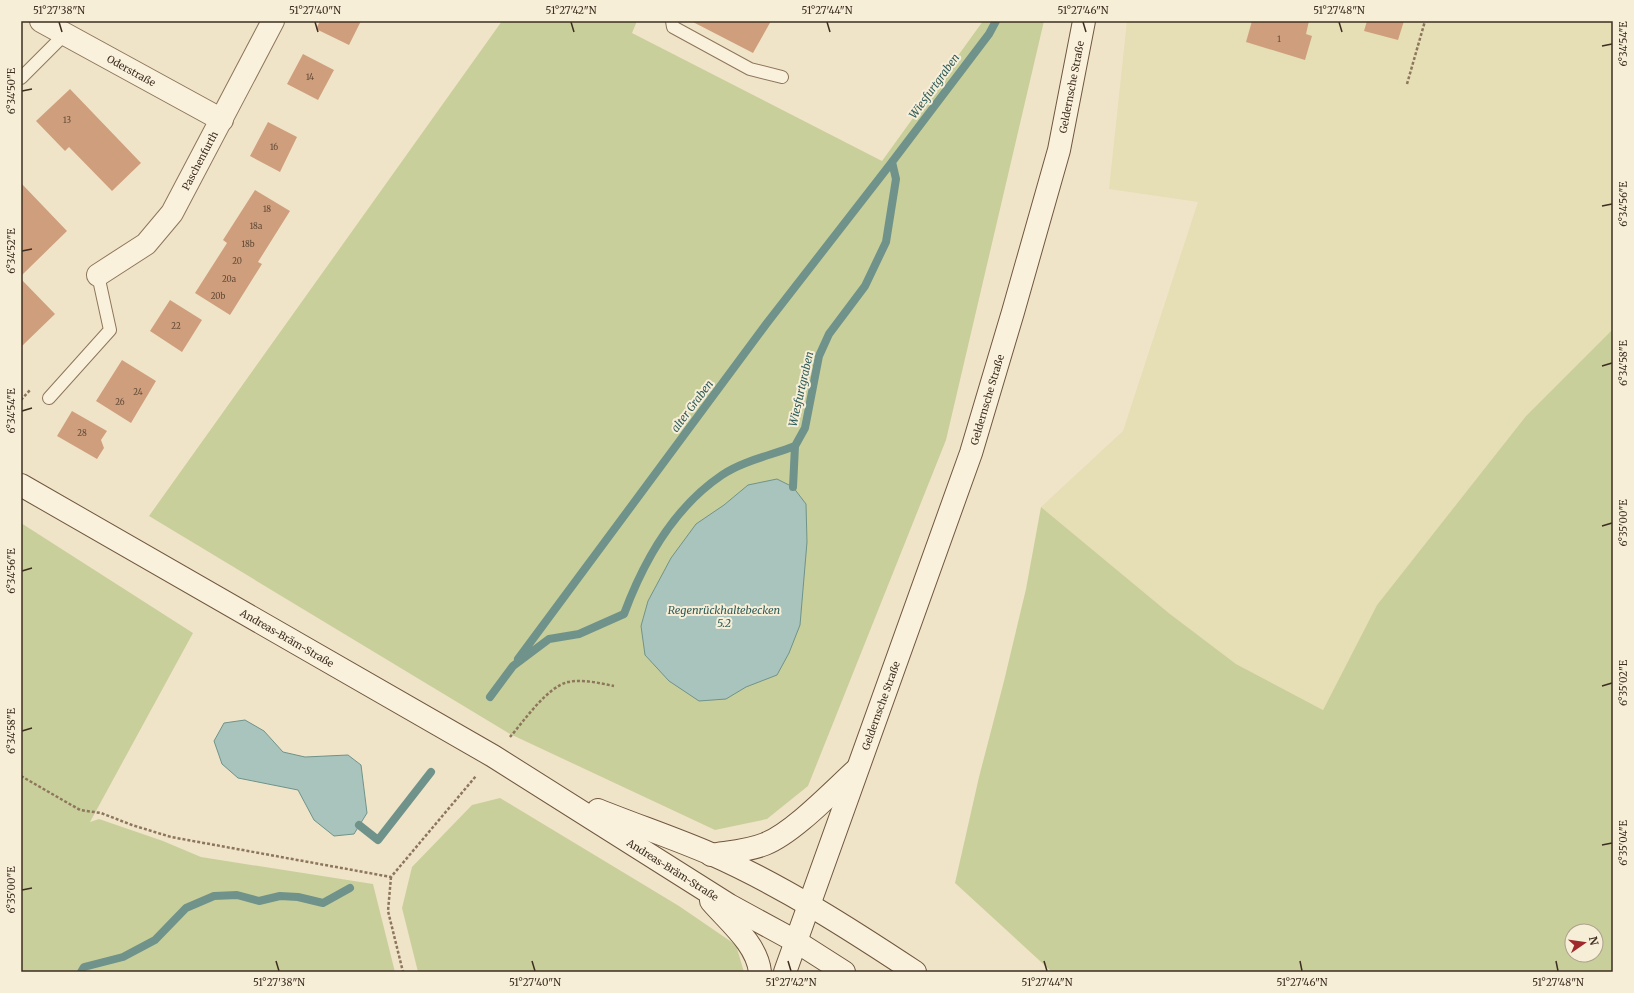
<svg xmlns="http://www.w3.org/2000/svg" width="1634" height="993" font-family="Merriweather,serif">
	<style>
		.farmland { fill: #e6deb5 }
		.green { fill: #c9cf9b; fill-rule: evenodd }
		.water { fill: #a9c4bc; stroke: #6f938a }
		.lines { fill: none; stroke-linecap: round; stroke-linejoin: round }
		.stream { stroke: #6f938a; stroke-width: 8 }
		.building { fill: #cf9f7d }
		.lane-casing { stroke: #8d765c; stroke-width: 14 }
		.street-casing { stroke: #8d765c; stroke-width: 24 }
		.secondary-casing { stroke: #6f573f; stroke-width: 24 }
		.path { stroke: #8d765c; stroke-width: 2.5; stroke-dasharray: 3 2; stroke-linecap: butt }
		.lane { stroke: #faf1dc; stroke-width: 12 }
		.street { stroke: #faf1dc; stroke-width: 22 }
		.secondary { stroke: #faf1dc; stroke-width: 22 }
		.ticks { fill: none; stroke: #3d2e20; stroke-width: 1.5 }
		.labels { text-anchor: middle; stroke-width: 4; stroke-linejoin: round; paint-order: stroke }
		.number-label { font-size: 8px; fill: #624a37 }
		.street-label { font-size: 10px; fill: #3d2e20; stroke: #f7eed8 }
		.water-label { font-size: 11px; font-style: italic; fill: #2f5d5a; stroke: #f7eed8 }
		.neatline { fill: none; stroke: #3d2e20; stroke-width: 1.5 }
		.ticks-label { font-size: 10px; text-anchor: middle; fill: #3d2e20 }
	</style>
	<rect width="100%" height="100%" fill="#f0e4c8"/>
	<path class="farmland" d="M1127 21H1613V329L1526 416 1377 605 1323 710 1236 664 1170 614 1041 507 1123 431 1198 202 1109 189Z"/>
	<path class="green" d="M502 21H637L632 33 882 161 983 21H1044L946 440 808 786 767 819 715 830 510 734 149 516Z
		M1613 329V972H1052L955 883 979 777 1004 681 1026 589 1041 507 1170 614 1236 664 1323 710 1377 605 1526 416ZM1572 931H1596V955H1572Z
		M21 523 193 633 90 822 99 819 163 841 201 857 373 884 395 972H21Z
		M500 798 679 906 736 945 744 972H418L402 908 412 867 472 805Z"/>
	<path class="water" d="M777 479 793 487 806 504 807 542 800 625 789 653 777 675 746 687 726 699 699 701 669 681 645 655 641 626 648 601 671 558 696 524 724 505 748 485Z
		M245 720 264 731 283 752 305 757 348 755 361 765 367 813 354 834 334 836 314 820 298 790 238 778 222 764 214 741 224 723Z"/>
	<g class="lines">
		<path class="stream" d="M793 487 795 446
			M518 659 767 323 892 162
			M490 697 513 666 549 639 579 634 624 614C644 560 673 508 722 475 743 461 772 455 795 446L805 428 819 356 829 334 865 286 886 242 896 179 892 162 989 34 996 21
			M359 825 378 840 431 772
			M81 972 84 967 123 957 155 940 186 908 214 896 237 895 259 901 280 896 298 897 323 903 350 888"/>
	</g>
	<path class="building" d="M320 21H361L349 45 316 29Z
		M691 21H771L753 53Z
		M1252 21H1309L1306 34 1312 36 1305 60 1246 42Z
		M1367 21H1404L1398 40 1364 31Z
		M303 54 334 70 318 100 287 84Z
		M70 89 141 163 112 191 69 147 65 151 36 121Z
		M268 122 297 137 280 172 250 156Z
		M21 183 67 231 21 276Z
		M255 190 290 211 258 262 262 264 230 315 195 293 227 243 223 240Z
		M21 279 55 314 21 347Z
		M170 300 202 320 182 352 150 331Z
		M122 360 156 381 131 423 96 401Z
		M72 411 107 431 101 440 104 448 97 459 57 436Z"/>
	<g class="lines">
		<defs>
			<path id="lane" d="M672 21 673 27 750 69 782 77
				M21 78 65 34
				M49 398 110 330 98 275"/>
			<g id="street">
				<path id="s1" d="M41 21 222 120"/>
				<path id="s2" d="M98 275 146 244 172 213 273 21"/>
			</g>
			<g id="secondary">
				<path id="s3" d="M21 485 493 756 729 905 797 942 844 972"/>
				<path d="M598 810C635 825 674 838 711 854 783 886 850 929 915 972"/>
				<path d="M711 855C729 852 748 851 765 844 793 833 833 791 856 770"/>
				<path d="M711 901C729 922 757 944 760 972"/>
				<path id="s4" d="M785 972 971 453 1013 312 1059 150 1084 21"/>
			</g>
		</defs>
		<use href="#lane" class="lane-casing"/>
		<use href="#street" class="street-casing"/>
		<use href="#secondary" class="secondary-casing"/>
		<path class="path" d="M1407 84 1425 21
			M21 400 30 390
			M510 737C524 721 547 687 568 682 583 679 599 683 614 686
			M21 776 80 810 101 813 132 825 171 837 391 877 476 776
			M391 877 388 911 403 972"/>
		<use href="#lane" class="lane"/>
		<use href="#street" class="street"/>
		<use href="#secondary" class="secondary"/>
	</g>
	<path class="ticks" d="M59 22 62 32M315 22 318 32M571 22 574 32M827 22 830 32M1083 22 1086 32M1339 22 1342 32M1602 46 1612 44M22 91 32 89M1602 206 1612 204M22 251 32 249M1602 366 1612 363M22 411 32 408M1602 526 1612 523M22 571 32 568M1602 686 1612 683M22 731 32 728M1602 845 1612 843M22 890 32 888M276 961 279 971M532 961 535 971M788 961 791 971M1044 961 1047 971M1300 961 1302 971M1556 961 1558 971"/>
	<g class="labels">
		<g class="number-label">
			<text x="1279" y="42">1</text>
			<text x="310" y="80">14</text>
			<text x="67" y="123">13</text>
			<text x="274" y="150">16</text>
			<text x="267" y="212">18</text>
			<text x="256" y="229">18a</text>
			<text x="248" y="247">18b</text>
			<text x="237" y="264">20</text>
			<text x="229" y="282">20a</text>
			<text x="218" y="299">20b</text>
			<text x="176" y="329">22</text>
			<text x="138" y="395">24</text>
			<text x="120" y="405">26</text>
			<text x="82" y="436">28</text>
		</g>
		<g class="street-label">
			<text dy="4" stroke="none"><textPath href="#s1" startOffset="103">Oderstraße</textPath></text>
			<text dy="4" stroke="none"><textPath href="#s4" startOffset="931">Geldernsche Straße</textPath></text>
			<text dy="4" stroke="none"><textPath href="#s2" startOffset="157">Paschenfurth</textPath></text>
			<text dy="4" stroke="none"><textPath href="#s4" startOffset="607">Geldernsche Straße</textPath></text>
			<text dy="4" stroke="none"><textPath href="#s3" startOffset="307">Andreas-Bräm-Straße</textPath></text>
			<text dy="4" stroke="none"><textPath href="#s4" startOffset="283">Geldernsche Straße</textPath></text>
			<text dy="4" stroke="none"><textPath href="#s3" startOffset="757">Andreas-Bräm-Straße</textPath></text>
		</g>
		<g class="water-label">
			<text transform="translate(934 86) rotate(-54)" y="4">Wiesfurtgraben</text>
			<text transform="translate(801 389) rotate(-77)" y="4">Wiesfurtgraben</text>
			<text transform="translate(692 406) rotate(-53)" y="4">alter Graben</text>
			<text x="724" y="614">Regenrückhaltebecken<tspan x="724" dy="13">5.2</tspan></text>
		</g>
	</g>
	<rect width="1634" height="993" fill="none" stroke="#f7eed8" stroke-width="44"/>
	<g transform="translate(1584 943) rotate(77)"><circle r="19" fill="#f7eed8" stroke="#ada18e"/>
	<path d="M0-3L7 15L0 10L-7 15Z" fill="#9e2a2b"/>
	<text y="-6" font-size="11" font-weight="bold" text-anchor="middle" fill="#3d2e20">N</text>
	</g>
	<rect x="22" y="22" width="1590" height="949" class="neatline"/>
	<g class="ticks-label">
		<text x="59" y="14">51°27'38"N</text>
		<text x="315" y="14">51°27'40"N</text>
		<text x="571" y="14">51°27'42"N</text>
		<text x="827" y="14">51°27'44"N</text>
		<text x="1083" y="14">51°27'46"N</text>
		<text x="1339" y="14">51°27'48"N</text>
		<text transform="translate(1623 44) rotate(-90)" y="4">6°34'54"E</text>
		<text transform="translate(11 91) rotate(-90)" y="4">6°34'50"E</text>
		<text transform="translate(1623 204) rotate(-90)" y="4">6°34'56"E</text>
		<text transform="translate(11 251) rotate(-90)" y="4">6°34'52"E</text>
		<text transform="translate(1623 363) rotate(-90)" y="4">6°34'58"E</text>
		<text transform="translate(11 411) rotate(-90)" y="4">6°34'54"E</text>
		<text transform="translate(1623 523) rotate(-90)" y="4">6°35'00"E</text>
		<text transform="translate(11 571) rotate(-90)" y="4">6°34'56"E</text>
		<text transform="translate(1623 683) rotate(-90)" y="4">6°35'02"E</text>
		<text transform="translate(11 731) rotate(-90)" y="4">6°34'58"E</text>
		<text transform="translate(1623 843) rotate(-90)" y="4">6°35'04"E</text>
		<text transform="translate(11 890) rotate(-90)" y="4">6°35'00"E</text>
		<text x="279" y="986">51°27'38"N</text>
		<text x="535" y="986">51°27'40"N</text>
		<text x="791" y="986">51°27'42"N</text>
		<text x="1047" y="986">51°27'44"N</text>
		<text x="1302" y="986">51°27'46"N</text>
		<text x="1558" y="986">51°27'48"N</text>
	</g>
</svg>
